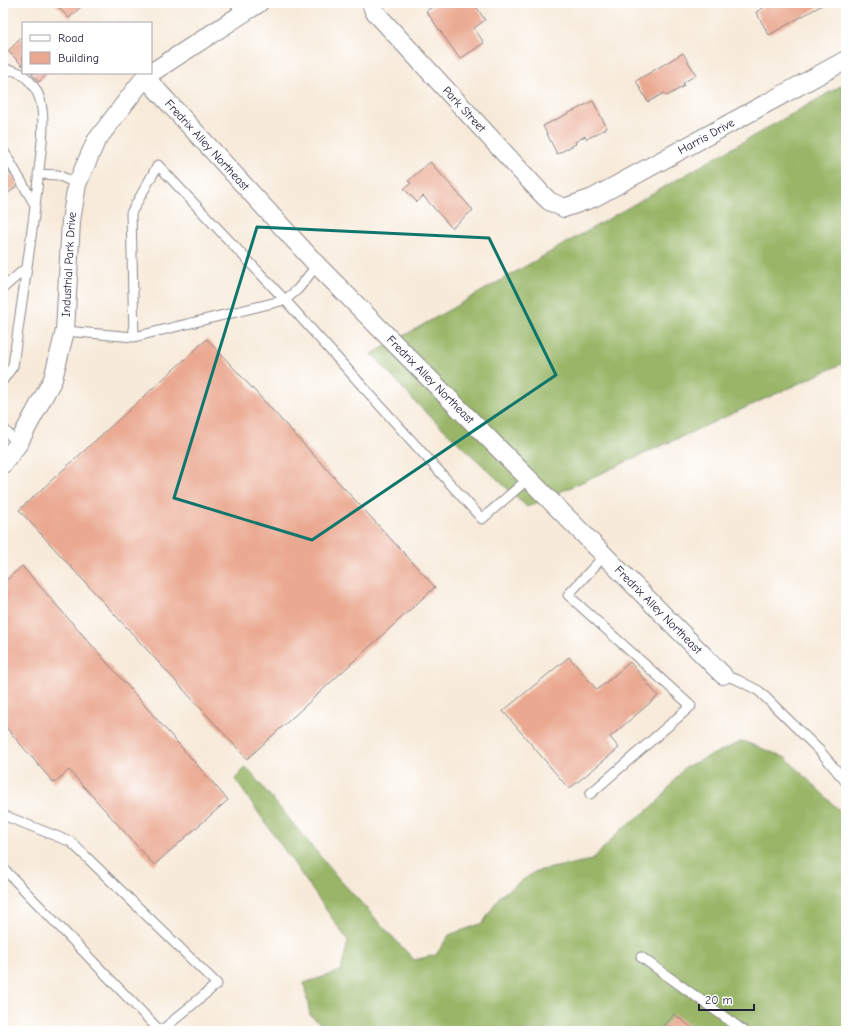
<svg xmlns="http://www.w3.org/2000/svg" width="849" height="1034" font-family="'Comic Neue',sans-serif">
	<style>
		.forest { fill: #99b668; stroke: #5e6c52 }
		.building { fill: #eaa890 }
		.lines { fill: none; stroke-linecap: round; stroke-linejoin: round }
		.service-casing { stroke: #8c868a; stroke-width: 11 }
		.minor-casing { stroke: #8c868a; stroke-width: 20 }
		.service { stroke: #fff; stroke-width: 9 }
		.minor { stroke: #fff; stroke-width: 18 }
		.marked { fill: none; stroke: #0f766e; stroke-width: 3; stroke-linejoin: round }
		.labels { text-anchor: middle; stroke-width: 3.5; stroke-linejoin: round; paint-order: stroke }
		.street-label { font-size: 12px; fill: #22223b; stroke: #fff }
	</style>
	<rect width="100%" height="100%" fill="#fff"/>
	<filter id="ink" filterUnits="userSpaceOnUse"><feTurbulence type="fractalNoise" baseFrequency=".025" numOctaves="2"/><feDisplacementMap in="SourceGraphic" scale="8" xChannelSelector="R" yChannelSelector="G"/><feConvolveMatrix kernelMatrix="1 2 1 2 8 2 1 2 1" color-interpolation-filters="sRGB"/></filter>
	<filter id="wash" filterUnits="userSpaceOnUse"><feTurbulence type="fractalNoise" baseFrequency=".012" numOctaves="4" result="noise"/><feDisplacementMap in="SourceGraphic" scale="16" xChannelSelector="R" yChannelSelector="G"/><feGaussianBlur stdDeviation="0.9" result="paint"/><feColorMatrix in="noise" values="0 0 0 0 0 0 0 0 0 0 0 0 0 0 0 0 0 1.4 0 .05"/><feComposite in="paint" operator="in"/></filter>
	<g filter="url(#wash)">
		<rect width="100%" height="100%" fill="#f7ead9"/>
		<path class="forest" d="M846 83V362L527 507 417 404 372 354Z
			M743 741 786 758 846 817V1031H333L326 1028 310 1015 304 983 341 971 348 941 235 779 246 767 339 879 414 960 436 955 449 935 483 923 500 896 536 871 592 860 621 830 656 804 685 767Z"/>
		<g id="blocks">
			<path class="building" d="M54 3H85L69 18Z
				M439 3H486L477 8 485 20 474 28 484 43 460 59 426 11Z
				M772 3H823L824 4 769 35 756 12Z
				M23 36V66L8 51Z
				M683 53 696 75 683 83 684 86 667 96 664 93 648 102 636 81Z
				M31 73H48L39 82Z
				M593 101 607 128 587 139 585 136 575 142 576 144 557 154 543 126Z
				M430 162 473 210 452 228 423 196 417 202 404 189 411 183 408 181Z
				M3 165 19 184 3 198Z
				M207 339 435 587 247 759 19 510Z
				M22 566 228 800 154 865 69 770 54 783 3 724V583Z
				M569 657 597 690 630 662 658 696 610 737 619 748 569 789 503 711Z
				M674 1014 696 1031H661Z"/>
		</g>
	</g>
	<g filter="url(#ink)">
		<use href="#blocks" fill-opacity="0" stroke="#8c868a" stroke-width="1"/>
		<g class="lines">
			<defs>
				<path id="service" d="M234 3 243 14
					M3 70C24 67 40 90 42 109 45 132 40 156 38 179 32 241 21 304 13 366L3 380
					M3 150 35 205
					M38 174 58 175 77 184
					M3 288 26 268
					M65 331 134 337 285 300 482 519 529 478
					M134 337 131 213 158 165 285 300 298 289 317 265
					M3 428 18 444
					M723 675 738 680 759 691 820 751 846 782
					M590 794 691 706 568 595 604 556
					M3 815 71 842 217 984 161 1031
					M3 868 160 1031
					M641 957 744 1031"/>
				<g id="minor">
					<path id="s1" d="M371 3 374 11 541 193 549 201 564 208 593 198 846 60"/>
					<path d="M151 73 259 3"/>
					<path id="s2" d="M145 77 317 265 723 675"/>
					<path id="s3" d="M3 464 18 444 53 379 65 331 71 221 77 184 96 141 145 77 151 73"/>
				</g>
			</defs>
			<use href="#service" class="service-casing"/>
			<use href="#minor" class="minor-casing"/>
			<use href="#service" class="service"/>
			<use href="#minor" class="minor"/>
		</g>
	</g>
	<path class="marked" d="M257 227 489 238 556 375 312 540 174 498Z"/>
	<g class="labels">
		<g class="street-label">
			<text dy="4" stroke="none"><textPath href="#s1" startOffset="142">Park Street</textPath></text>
			<text dy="4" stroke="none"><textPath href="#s1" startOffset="443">Harris Drive</textPath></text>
			<text dy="4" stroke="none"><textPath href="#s2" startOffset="92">Fredrix Alley Northeast</textPath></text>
			<text dy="4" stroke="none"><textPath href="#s3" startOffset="215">Industrial Park Drive</textPath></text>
			<text dy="4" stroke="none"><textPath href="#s2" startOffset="416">Fredrix Alley Northeast</textPath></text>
			<text dy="4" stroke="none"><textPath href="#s2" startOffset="740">Fredrix Alley Northeast</textPath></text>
		</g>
	</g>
	<rect width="849" height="1034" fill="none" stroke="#fff" stroke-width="16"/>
	<rect x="22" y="22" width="130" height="52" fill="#ffffff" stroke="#a7a7b1"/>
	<rect x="30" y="35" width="20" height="6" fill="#ffffff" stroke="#a7a7b1"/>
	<text x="58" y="42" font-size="12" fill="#22223b">Road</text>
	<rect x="30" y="52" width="20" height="12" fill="#eaa890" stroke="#a7a7b1"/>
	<text x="58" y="62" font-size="12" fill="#22223b">Building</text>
	<path d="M699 1004v6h55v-6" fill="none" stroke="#22223b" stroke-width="2"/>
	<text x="705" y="1004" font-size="12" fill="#22223b" stroke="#ffffff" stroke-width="3" paint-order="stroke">20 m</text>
</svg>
